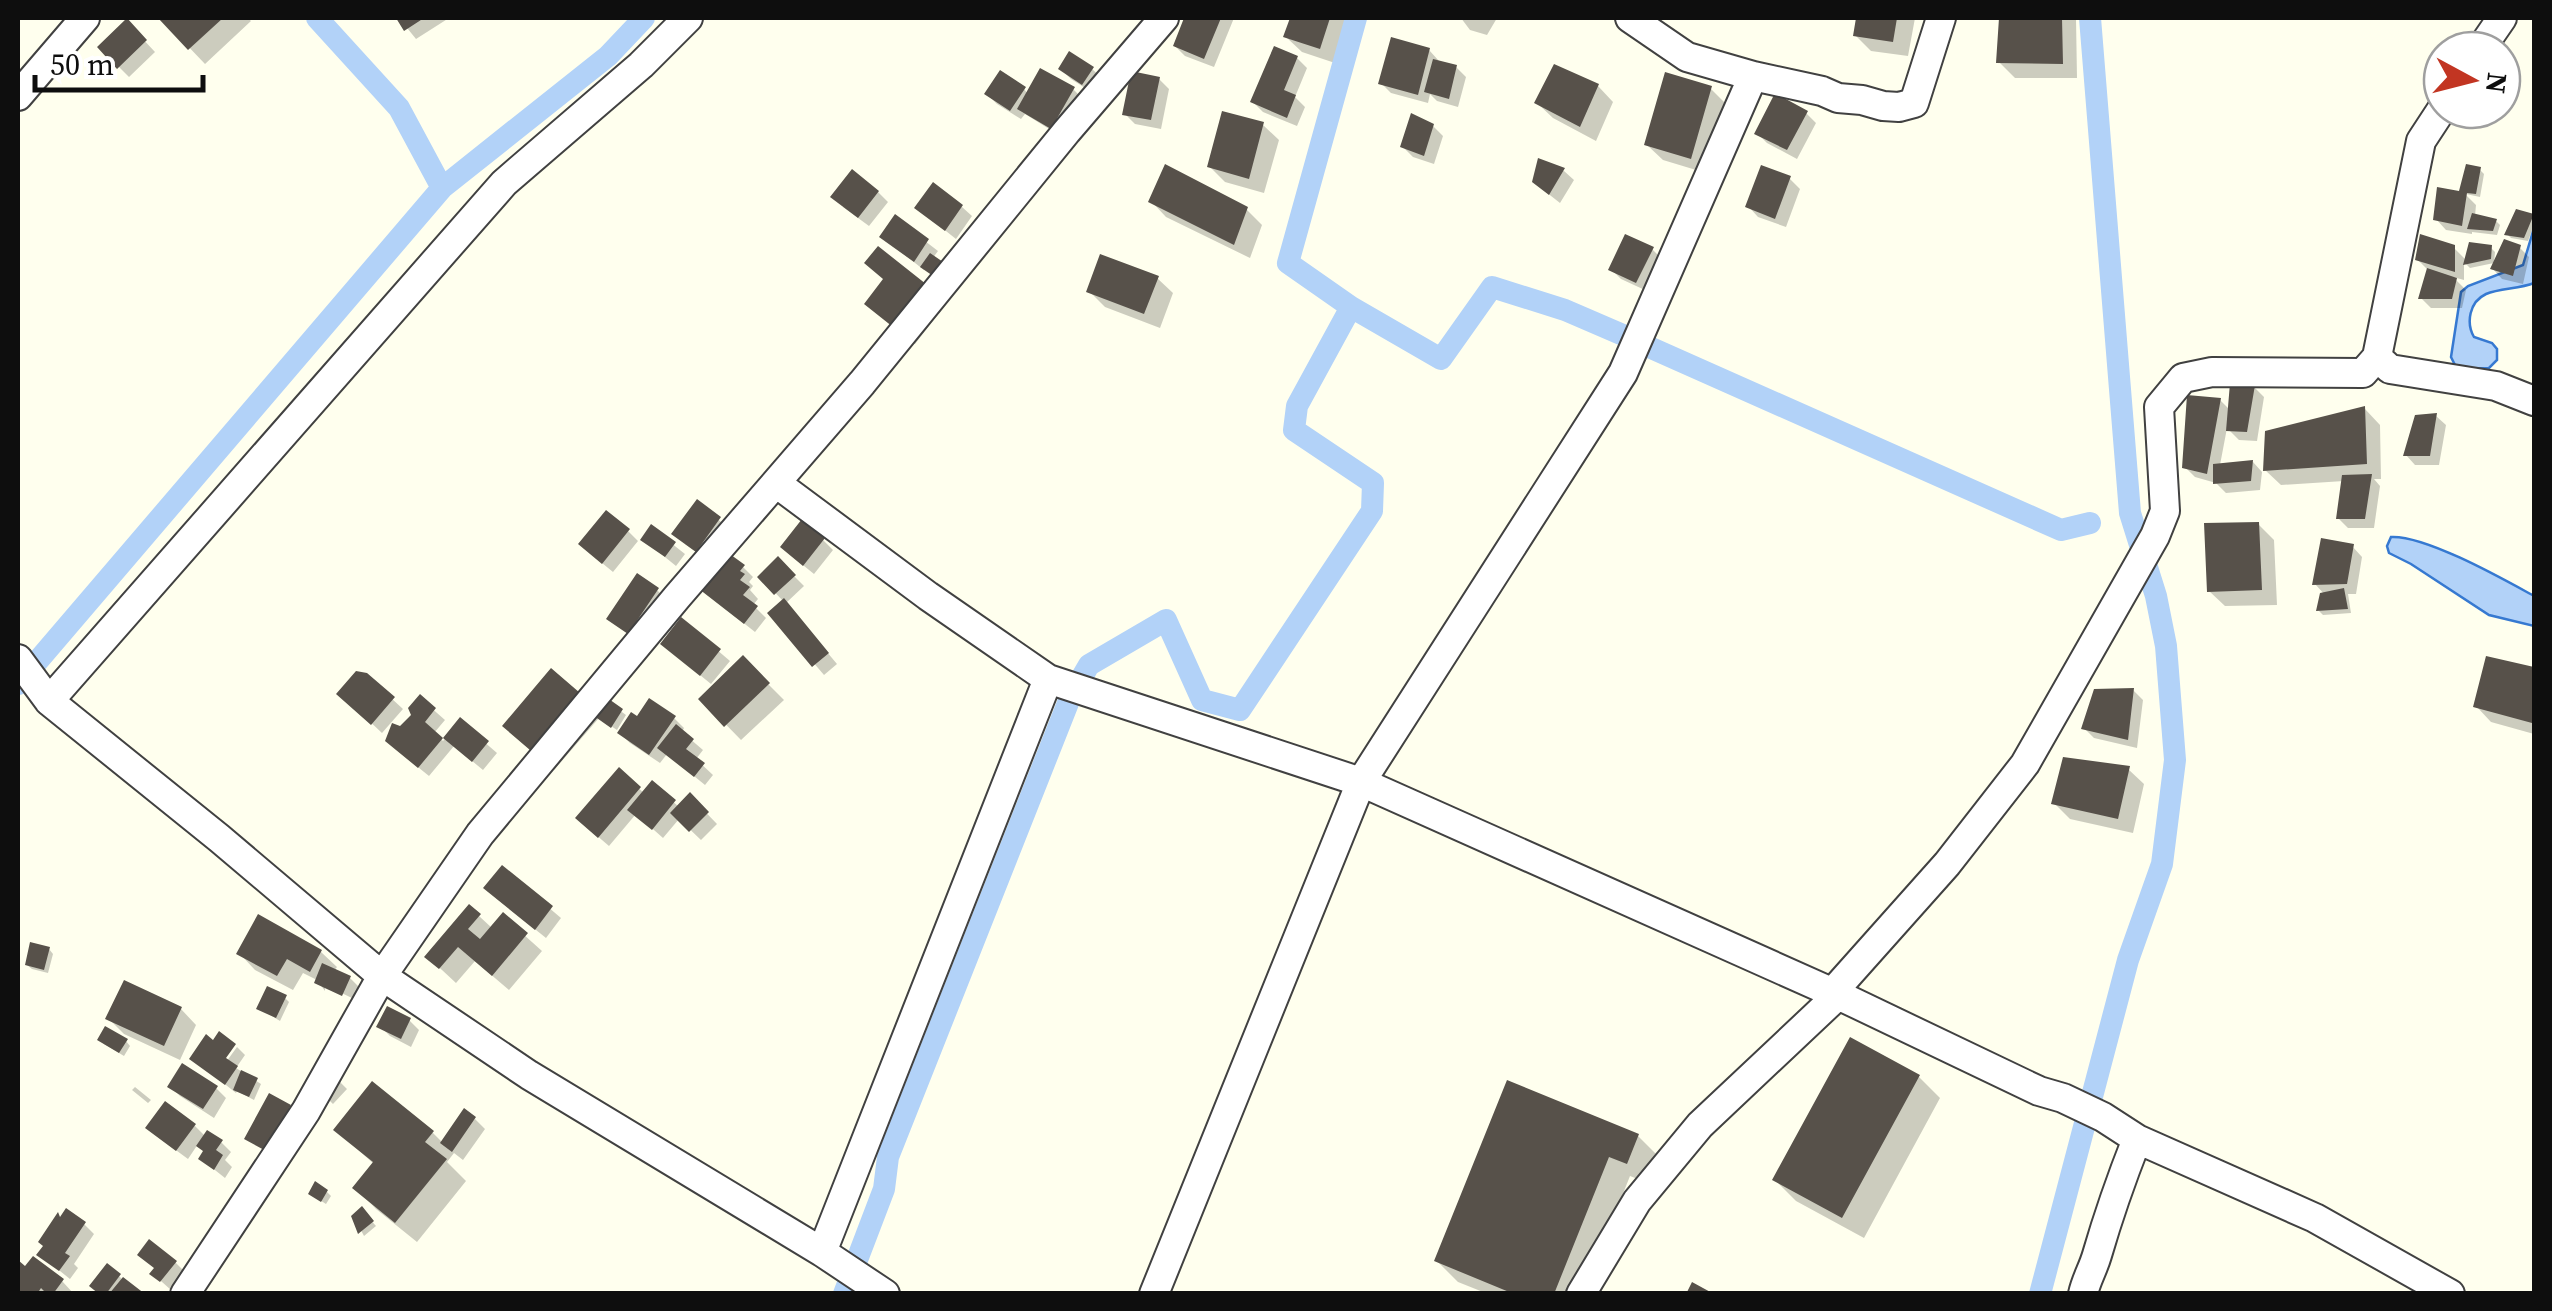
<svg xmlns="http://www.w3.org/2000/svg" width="2552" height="1311" font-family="'Source Serif 4',serif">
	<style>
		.water { fill: #b2d2f8; stroke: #3679d1; stroke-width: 2.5 }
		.shadow { fill: #0003 }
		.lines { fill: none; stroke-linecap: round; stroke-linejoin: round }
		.canal { stroke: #b2d2f8; stroke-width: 22 }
		.building { fill: #57514a }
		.minor-casing { stroke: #414141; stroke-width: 32 }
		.minor { stroke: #fff; stroke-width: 28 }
	</style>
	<rect width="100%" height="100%" fill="#ffe"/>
	<path class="water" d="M2534 228V283C2519 289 2500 288 2486 294 2469 302 2466 323 2474 337L2492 343 2497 349V360L2489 368 2457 369 2451 357 2461 292 2468 286 2523 265Z
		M2391 537C2425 535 2503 579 2534 596V626L2489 615 2411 564 2389 553 2387 546Z"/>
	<path class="shadow" d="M161 18H248L251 21 205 64Z
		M399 18H449L416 39Z
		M1187 18H1234L1214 67 1185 56 1175 46Z
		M1293 18H1350L1335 63 1302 52 1286 37Z
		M1461 18H1497L1487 35 1470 30Z
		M1858 18H1915L1908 56 1871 51 1855 35Z
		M2001 18H2076L2077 78H2015L1999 62Z
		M127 22 155 52 129 77 100 48Z
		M1429 50 1439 61 1456 67 1466 77 1458 107 1437 101 1430 94 1428 103 1391 93 1381 83Z
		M1297 58 1307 68 1295 97 1305 107 1297 126 1263 112 1253 102Z
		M1061 69H1092L1102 78 1093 93 1071 79Z
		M1159 79 1169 89 1161 129 1135 124 1125 114Z
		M1598 86 1613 102 1596 141 1553 118 1537 103Z
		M1710 88 1726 104 1706 173 1663 160 1647 145Z
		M1024 89 1028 94 1073 89 1083 99 1062 137 1025 114 1021 119 997 104 987 94Z
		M1806 113 1816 123 1797 159 1767 143 1757 133Z
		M1263 125 1279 140 1264 193 1225 182 1209 166Z
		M1433 126 1443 136 1434 164 1413 157 1403 147Z
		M1539 162 1564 171 1574 180 1560 203 1546 192Z
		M1763 168 1790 179 1800 189 1786 227 1758 217 1748 206Z
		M2480 170 2484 174 2480 197 2466 194Z
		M878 192 888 202 869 226 843 207Z
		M2466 195 2476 205 2475 216 2496 221 2500 225 2497 235 2472 232V234L2446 230 2436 219Z
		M1151 201 1246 209 1262 225 1250 258 1166 217Z
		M962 207 972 216 956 239 917 208Z
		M2532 216 2534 225 2528 241 2511 238 2507 234Z
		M895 218 938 251 924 270 882 237Z
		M2453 247 2467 261 2491 248 2495 252 2494 263 2470 268 2464 262V280L2453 277 2466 290 2462 308H2431L2421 298 2429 271 2417 259Z
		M2519 247 2529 257 2523 284 2502 279 2493 269Z
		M1652 249 1662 259 1647 291 1621 279 1611 269Z
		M1157 278 1173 293 1160 328 1105 307 1089 291Z
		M885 280 930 290 945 305 915 344 867 304Z
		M2254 387 2264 397 2257 441 2239 440 2227 428 2220 465 2253 462 2262 472 2260 490 2226 493 2216 483 2195 477 2185 467 2220 400 2230 410Z
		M2365 409 2380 425 2381 479H2374L2380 486 2374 528H2348L2338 518 2344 481 2281 485 2265 470Z
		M2436 416 2446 425 2439 465H2415L2406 455Z
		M697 503 730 529 707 560 685 544Z
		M2258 524 2274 540 2277 605 2225 606 2209 591Z
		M652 528 685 554 676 566 644 540Z
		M628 531 638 541 613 572 591 554Z
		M823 540 833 550 814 574 793 557Z
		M2352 546 2362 557 2356 594H2348L2351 613 2323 615 2319 611 2325 595 2315 584Z
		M778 560 804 586 786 603 837 664 824 675 771 613 784 602 760 577Z
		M743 567 753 577 749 582 753 586 750 590 758 599 753 605 766 618 755 632 712 598Z
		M657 590 667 600 639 642 609 619Z
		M682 620 730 661 711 684 673 653Z
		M743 659 784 700 741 740 701 699Z
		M2488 659 2534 670V734L2491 722 2476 706Z
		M366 675 403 709 382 733 350 703Z
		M2133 690 2143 700 2137 748 2094 738 2084 728Z
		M420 698 445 720 434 733 443 741 460 721 497 753 483 770 454 746 429 776 398 751 401 729 413 716Z
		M585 701H607L626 715 617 730 599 718 554 770 520 741Z
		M674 718 684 728 682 732 703 750 696 759 713 775 705 785 667 754 660 763 630 743 620 733 638 719Z
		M2128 769 2144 784 2133 833 2070 819 2054 803Z
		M619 771 644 793 652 783 679 807 690 796 717 824 701 840 679 819 663 838 636 814 609 846 588 828Z
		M502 868 561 918 546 938 496 898Z
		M479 916 492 928 503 916 542 951 509 990 475 961 456 983 428 957Z
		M49 949 53 954 48 973 32 969 27 965Z
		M321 952 337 967 334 971 350 978 360 988 352 1004 325 991 352 1004 354 999 325 985V991L317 980 303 973 293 990 255 970 240 954Z
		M285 998 289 1002 280 1021 259 1008Z
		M181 1009 196 1025 180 1060 124 1034 108 1018Z
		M409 1020 419 1030 411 1047 390 1036 380 1026Z
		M126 1041 130 1046 124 1056 104 1044Z
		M214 1043 217 1066 221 1069 237 1047 245 1055 236 1068 261 1084 254 1100 237 1091 236 1093 192 1058Z
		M1919 1077 1940 1098 1864 1238 1796 1201 1775 1180Z
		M337 1079 347 1089 333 1104 323 1094Z
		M170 1086 216 1088 226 1098 214 1118 180 1096Z
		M135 1087 151 1100 148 1103 132 1090Z
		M475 1119 485 1129 463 1160 454 1153 447 1162 466 1181 417 1242 376 1209 356 1188 374 1164 336 1130 433 1133 443 1143Z
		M195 1126 205 1136 221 1142 231 1152 225 1160 232 1167 225 1178 201 1159 206 1152 198 1144 188 1159 158 1137Z
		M1638 1136 1659 1157 1648 1183 1630 1176 1583 1294H1488L1458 1282 1437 1261Z
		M327 1192 331 1196 326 1204 315 1197Z
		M362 1210 376 1226 364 1236 354 1217Z
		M62 1219 84 1224 94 1234 74 1264 78 1268 70 1279 40 1255Z
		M175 1262 185 1272 171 1290 152 1273Z
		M18 1263 26 1270 62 1281 74 1294H18Z
		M119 1276 123 1280 141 1294H102Z"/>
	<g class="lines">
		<path class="canal" d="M1356 18 1288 263 1351 307 1441 359 1492 287 1565 310 1623 335
			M442 188 608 56 644 18
			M1649 347 2061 530 2090 523
			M1082 677 1089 665 1166 620 1202 700 1240 710 1372 511 1373 483 1294 430 1297 406 1351 307
			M18 684 442 188 399 108 317 18
			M844 1294 884 1189 888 1157 1068 703
			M2040 1294 2128 960 2162 864 2175 760 2166 646 2156 596 2130 513 2090 18"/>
	</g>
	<path class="building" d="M127 18 147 40 117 69 97 47Z
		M158 18H223L188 50Z
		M396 18H424L404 31Z
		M1184 18H1221L1204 59 1173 46Z
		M1290 18H1330L1320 49 1283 37Z
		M1856 18H1897L1893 42 1853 36Z
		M1999 18H2062L2063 64 1996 63Z
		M1391 37 1430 48 1418 95 1378 84Z
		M1274 46 1298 56 1284 90 1296 95 1287 118 1250 102Z
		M1069 51 1094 67 1082 85 1058 69Z
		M1433 59 1457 65 1449 99 1424 92Z
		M1554 64 1599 84 1580 127 1534 103Z
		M1040 68 1075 87 1051 129 1017 109Z
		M1000 70 1026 87 1010 111 984 94Z
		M1131 71 1160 77 1151 120 1122 115Z
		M1665 72 1712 86 1691 159 1644 145Z
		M1775 93 1808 111 1787 150 1754 134Z
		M1222 111 1264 122 1249 179 1207 167Z
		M1411 113 1434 124 1424 156 1400 147Z
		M1538 158 1565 168 1549 195 1532 182Z
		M1165 164 1248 207 1234 245 1148 202Z
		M2466 164 2481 167 2476 194 2467 193 2462 226 2433 220 2437 187 2459 191Z
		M1761 165 1791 176 1775 219 1745 207Z
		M852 169 879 191 858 218 830 197Z
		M933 182 963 205 945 231 914 208Z
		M2516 209 2534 214 2524 238 2504 235Z
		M2472 213 2497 219 2493 231 2467 229Z
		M895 214 929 239 914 262 879 237Z
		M1625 234 1654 247 1636 283 1608 270Z
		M2420 234 2455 245V272L2415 260Z
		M2504 239 2521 245 2513 276 2490 269Z
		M2469 242 2492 245 2491 259 2463 265Z
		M878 246 931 288 898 331 864 304 883 279 864 263Z
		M930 253 946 264 936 278 920 267Z
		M1100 254 1159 276 1144 314 1086 292Z
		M2427 268 2457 278 2452 299H2418Z
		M2230 383 2255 385 2247 432 2226 431Z
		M2187 395 2221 398 2207 474 2182 468Z
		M2365 406 2367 464 2263 471 2265 431Z
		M2437 413 2430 456H2403L2415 415Z
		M2253 460 2251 481 2213 484V464Z
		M2372 474 2365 519H2336L2342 475Z
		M697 499 721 517 696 552 671 534Z
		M606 510 630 529 602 564 578 544Z
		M802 519 825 538 803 566 780 547Z
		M2259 522 2262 590 2207 592 2204 523Z
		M651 524 676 542 665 557 640 540Z
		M2321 538 2354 544 2347 584 2312 585Z
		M727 552 745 565 740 571 745 574 740 580 750 587 743 595 758 606 744 624 699 589Z
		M778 556 796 575 774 595 757 577Z
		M637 573 659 588 628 634 606 619Z
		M2344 588 2348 609 2316 611 2320 593Z
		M784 598 829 653 812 667 767 613Z
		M681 617 721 649 700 676 660 644Z
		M743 655 770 683 724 727 698 699Z
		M2486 656 2534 667V716L2532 723 2473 707Z
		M551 668 587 699 537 756 502 726Z
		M356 671 367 673 395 697 371 725 336 694Z
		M2134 688 2128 740 2081 729 2094 689Z
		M420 694 436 708 425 722 443 738 418 768 385 741 392 723 400 726 411 715 408 708Z
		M606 697 623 709 611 728 594 716Z
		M649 698 676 716 649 755 617 733 631 712 637 716Z
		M460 717 489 741 472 762 443 738Z
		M676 724 694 739 686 749 705 763 694 777 657 748Z
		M2063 757 2130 766 2118 819 2051 804Z
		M619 767 641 787 598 838 575 818Z
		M652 780 676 800 652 830 627 810Z
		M690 792 709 812 689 832 670 813Z
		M502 865 553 906 535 930 483 888Z
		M469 904 481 914 468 929 480 939 503 912 528 933 492 976 458 947 439 969 424 957Z
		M258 914 322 950 310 972 287 959 277 976 236 954Z
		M30 942 50 947 44 970 25 965Z
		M322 963 351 976 342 996 314 983Z
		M124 980 182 1007 164 1046 105 1019Z
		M267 986 287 995 276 1018 256 1009Z
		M387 1006 411 1018 401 1039 376 1027Z
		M105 1026 128 1039 119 1053 97 1040Z
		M219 1031 236 1044 226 1058 238 1066 225 1085 189 1059 206 1034 213 1040Z
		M1850 1037 1920 1075 1842 1218 1772 1180Z
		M182 1063 218 1086 203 1109 167 1087Z
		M241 1070 258 1078 249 1097 233 1090Z
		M1507 1080 1639 1134 1627 1164 1609 1157 1554 1294H1514L1434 1261Z
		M372 1081 434 1131 425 1142 447 1159 395 1223 352 1188 373 1162 333 1130Z
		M269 1093 291 1105 266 1151 244 1139Z
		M165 1101 196 1124 176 1151 145 1128Z
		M464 1108 476 1117 452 1152 440 1143Z
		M207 1130 223 1140 216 1150 223 1155 214 1170 198 1159 203 1151 196 1146Z
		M315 1181 328 1190 321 1202 308 1194Z
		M362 1206 374 1221 358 1234 351 1216Z
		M66 1208 86 1222 65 1253 70 1256 59 1271 36 1255 43 1246 38 1242 58 1212 60 1217Z
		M149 1239 177 1261 160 1282 149 1274 154 1268 137 1255Z
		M33 1256 64 1279 53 1294H47L41 1288 37 1294H18V1260L25 1266Z
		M107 1263 121 1274 106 1294H99L89 1286Z
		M123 1277 145 1294H109Z
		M1692 1282 1714 1294H1686Z"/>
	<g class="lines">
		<defs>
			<path id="minor" d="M1630 18 1687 57 1753 76 1822 91 1838 98 1862 100 1883 106 1899 107 1914 103 1941 18
				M2480 50 2502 18
				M18 96 85 18
				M2377 357 2390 369 2496 386 2534 401
				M776 483 928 596 1048 679 1361 782 1838 995 2039 1091 2063 1098 2103 1117 2137 1139 2315 1218 2450 1294
				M18 659 49 701 219 838 382 976 529 1075 822 1252 885 1294
				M49 701 504 183 641 65 688 18
				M1832 993 1947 864 2025 764 2155 536 2165 511 2159 407 2183 378 2212 372 2363 373 2377 357 2421 141 2442 109
				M822 1252 1048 679
				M185 1294 306 1111 382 976 480 834 677 597 862 383 1067 131 1164 18
				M1154 1294 1361 782 1623 373 1753 76
				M1581 1294 1637 1201 1700 1125 1838 995
				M2083 1294C2086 1280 2093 1269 2097 1255 2108 1217 2122 1177 2137 1139"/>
		</defs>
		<use href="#minor" class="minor-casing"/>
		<use href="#minor" class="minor"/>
	</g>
	<rect width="2552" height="1311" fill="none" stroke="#0e0e0e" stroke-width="40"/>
	<g transform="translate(2472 80) rotate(97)"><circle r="48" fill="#ffffff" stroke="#9f9f9f" stroke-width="2.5"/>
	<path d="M0-8L18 38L0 25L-18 38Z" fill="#c23522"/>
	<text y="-15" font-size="28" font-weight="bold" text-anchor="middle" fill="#0e0e0e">N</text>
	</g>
	<path d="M35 75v15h168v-15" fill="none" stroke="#0e0e0e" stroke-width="5"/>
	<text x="50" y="75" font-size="30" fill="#0e0e0e" stroke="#ffffff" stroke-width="8" paint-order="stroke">50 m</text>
</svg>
